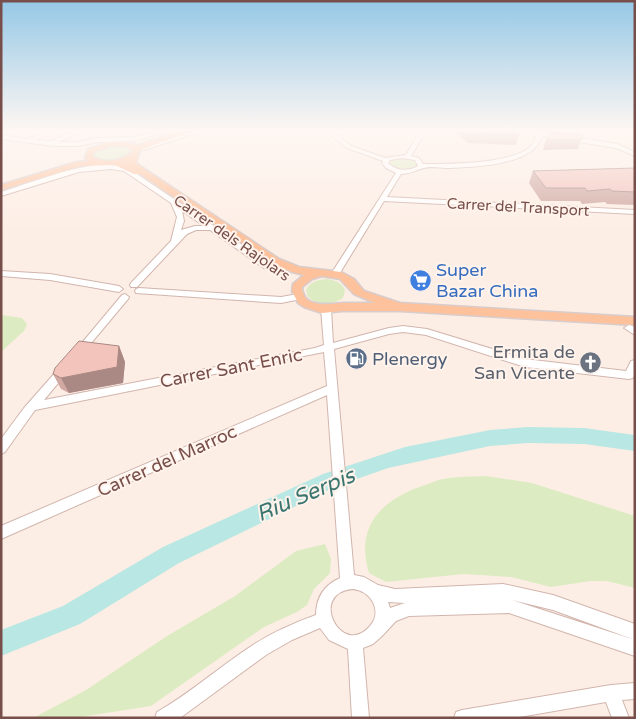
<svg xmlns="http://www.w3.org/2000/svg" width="636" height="719" font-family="'Varela Round',sans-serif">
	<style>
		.green { fill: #ddebc3 }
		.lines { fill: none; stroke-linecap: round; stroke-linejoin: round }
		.river { fill: #b9e7e3; fill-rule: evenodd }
		.minor-casing { stroke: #d1b5ad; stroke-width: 2 }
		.major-casing { stroke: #d9cdcc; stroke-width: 3 }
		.minor { fill: #fff; fill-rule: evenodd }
		.major { fill: #fdc19c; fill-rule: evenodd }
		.wall { fill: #d1a9a2 }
		.shaded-wall { fill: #aa8984 }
		.building { fill: #f3c4bc; stroke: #aa8984 }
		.labels { text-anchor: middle; stroke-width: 4; stroke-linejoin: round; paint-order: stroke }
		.far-street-label { font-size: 15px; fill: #774e49; stroke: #fff3ec }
		.shop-label { font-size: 18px; fill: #366cbe; stroke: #fff3ec; text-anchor: start }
		.worship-label { font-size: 18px; fill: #5b616d; stroke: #fff3ec; text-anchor: end }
		.service-label { font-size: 18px; fill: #4e5e75; stroke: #fff3ec; text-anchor: start }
		.street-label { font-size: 18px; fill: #774e49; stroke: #fff3ec }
		.near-water-label { font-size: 22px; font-style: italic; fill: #3a7570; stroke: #fff3ec }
	</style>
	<rect width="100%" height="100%" fill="#fdeee5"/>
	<path class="green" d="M109 146H126L131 150V152C121 161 104 164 94 156L95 151Z
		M399 158 413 160 417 165C409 171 398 170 390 164L391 160Z
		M326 279C334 280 342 282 345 290L343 298C333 305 318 306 308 297L306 290C310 282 317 280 326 279Z
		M1 315 22 318 27 324 24 331 1 352Z
		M486 476 532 483 635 516V588L607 581H591L551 587 511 577 464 574 386 582 369 573C355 527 380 501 422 486 429 484 436 480 444 479 457 476 472 477 486 476Z
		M325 544 331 559 330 573 314 589 307 605 297 612 264 627 151 706 74 718H33L86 690 167 636 235 596 296 551Z"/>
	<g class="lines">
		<path class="river" d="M528 427 584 428 635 435V451L584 444 528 443 490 446 388 468 337 486 179 563 80 624 1 656V630L63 606 163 547 323 474 405 447 490 430Z"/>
		<defs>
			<path id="minor" d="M47 131H55L36 140 51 141 75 131H83L58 142H78L98 138 134 137 160 131H169L134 141 98 142 78 146H53L1 139V135L28 139Z
				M195 131H203L144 150 139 149Z
				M326 131H332L351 146 385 158 406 155 420 131H426L411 156 419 158 423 164C447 164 521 165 534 142 536 139 536 134 537 131L617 144 635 152V156L616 148 542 136C534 166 473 167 447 168 440 168 431 166 424 168 416 170 410 174 401 174L387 197 635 210V214L384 201 338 276H332L331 274 396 173 386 168 382 163 383 161 347 148ZM402 158 415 160 418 166C407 172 397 171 388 163L390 160Z
				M95 165H111L128 168 270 264 284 267 285 269 281 271 264 268 210 230H196L187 234 137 287H131L130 285 131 283 171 241 177 217 171 203 124 171 111 169 79 172 1 196V192C32 182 63 170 95 165ZM182 211 204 226H195L181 230 184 221Z
				M1 271 50 274 119 286 123 289 119 292 50 280 1 276Z
				M139 288 281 297 298 294 302 297 301 299 281 303 136 293 135 291 136 289Z
				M125 294 129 297 128 299 82 354H76L74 352 76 350 122 295Z
				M326 306 331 309 333 343 389 328 403 326 427 329 525 359 626 371 631 361 635 360V374L633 378 629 379 525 367 426 335 403 332 389 334 334 349 354 575 364 577 378 585 395 589 503 584 553 595 635 624V640L553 610 512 600 635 640V656L509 613 409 616 396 621 382 636 373 644 363 648 369 718H352L348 649 329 640 320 628 292 640 266 655 180 718H155L157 712C191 693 220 666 253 645 273 632 294 623 316 615 316 598 324 585 340 578L327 395 1 539V526L327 386 324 352 35 410 5 452 1 454V439L24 408 61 366H69L70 369 44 400 315 348 324 345 321 309ZM353 589C371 591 383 611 370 626 342 659 307 593 353 589ZM388 602 405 603 390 608Z
				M629 325 635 327V335L624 328Z
				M635 683V699L622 700 629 718H612L606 702 514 718H454L456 712 462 710 611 685Z"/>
			<path id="major" d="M182 131H192L140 150 136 162 140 166 279 259 299 267 341 272 354 279 364 291 400 303 635 317V325L400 311H342L322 313 304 307 298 303 292 291 293 284 304 275 292 272 271 263 140 174H134L115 165 81 166 1 190V185L77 162 89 161 85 158 88 149 110 142H125L137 145ZM111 146H125L133 151C123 161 106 164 93 157L94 152ZM322 276 340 279 354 294 375 303C365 303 354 303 343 303 328 304 303 309 302 287L312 279Z"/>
		</defs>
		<use href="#minor" class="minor-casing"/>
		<use href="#major" class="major-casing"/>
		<use href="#minor" class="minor"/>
		<use href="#major" class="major"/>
	</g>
	<path class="wall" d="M453 131H517L519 135 516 145 468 143Z
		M546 140H581L578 149 543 150Z
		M635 168V205L607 204 605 202 582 204 580 201H541L529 183 533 171Z
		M119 346 125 362 123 383 69 393 61 389 53 374Z"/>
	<path class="shaded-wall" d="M119 346 125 362 123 383 69 393 61 378Z"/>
	<path class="building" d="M466 131H517L519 135 470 133Z
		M553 132 582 135 581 140H546Z
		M635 168V192L612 191 610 189 587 191 585 188H546L533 171Z
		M79 341 119 346 117 367 61 378 53 374 55 368Z"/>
	<linearGradient id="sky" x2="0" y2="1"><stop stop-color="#95c8e6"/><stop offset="0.56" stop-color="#fef7f3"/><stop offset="1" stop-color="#fef7f3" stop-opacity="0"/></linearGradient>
	<rect width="636" height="232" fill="url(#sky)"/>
	<defs>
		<symbol id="supermarket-disc" viewBox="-11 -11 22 22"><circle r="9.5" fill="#3f7fe0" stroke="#fff3ec"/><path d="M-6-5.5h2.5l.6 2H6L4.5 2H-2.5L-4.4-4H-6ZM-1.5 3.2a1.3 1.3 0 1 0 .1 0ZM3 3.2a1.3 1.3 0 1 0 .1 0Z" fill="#fff"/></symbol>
		<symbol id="fuel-disc" viewBox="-11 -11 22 22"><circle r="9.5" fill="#5c6f8a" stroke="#fff3ec"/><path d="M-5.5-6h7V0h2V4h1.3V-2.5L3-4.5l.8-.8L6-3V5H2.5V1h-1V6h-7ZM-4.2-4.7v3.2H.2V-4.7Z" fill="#fff"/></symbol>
		<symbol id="church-disc" viewBox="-11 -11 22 22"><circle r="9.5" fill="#6b7280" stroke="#fff3ec"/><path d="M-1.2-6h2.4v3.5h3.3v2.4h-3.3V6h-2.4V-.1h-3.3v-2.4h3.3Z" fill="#fff"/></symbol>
	</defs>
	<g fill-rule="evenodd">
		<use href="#supermarket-disc" x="408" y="268" width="25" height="25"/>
		<use href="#fuel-disc" x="344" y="346" width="25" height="25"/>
		<use href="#church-disc" x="578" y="350" width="25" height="25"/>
	</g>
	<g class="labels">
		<g class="far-street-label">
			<text transform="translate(518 207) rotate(3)" y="5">Carrer del Transport</text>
			<text transform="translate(232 238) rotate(35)" y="5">Carrer dels Rajolars</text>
		</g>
		<g class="shop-label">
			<text x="436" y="276">Super<tspan x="436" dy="21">Bazar China</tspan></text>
		</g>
		<g class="worship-label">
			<text x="575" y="358">Ermita de<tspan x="575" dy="21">San Vicente</tspan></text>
		</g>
		<g class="service-label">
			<text x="372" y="365">Plenergy</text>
		</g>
		<g class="street-label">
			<text transform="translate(231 368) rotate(-11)" y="6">Carrer Sant Enric</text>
			<text transform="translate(167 461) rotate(-24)" y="6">Carrer del Marroc</text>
		</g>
		<g class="near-water-label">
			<text transform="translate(305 494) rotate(-23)" y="8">Riu Serpis</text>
		</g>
	</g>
	<rect width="636" height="719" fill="none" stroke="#774e49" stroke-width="5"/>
</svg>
